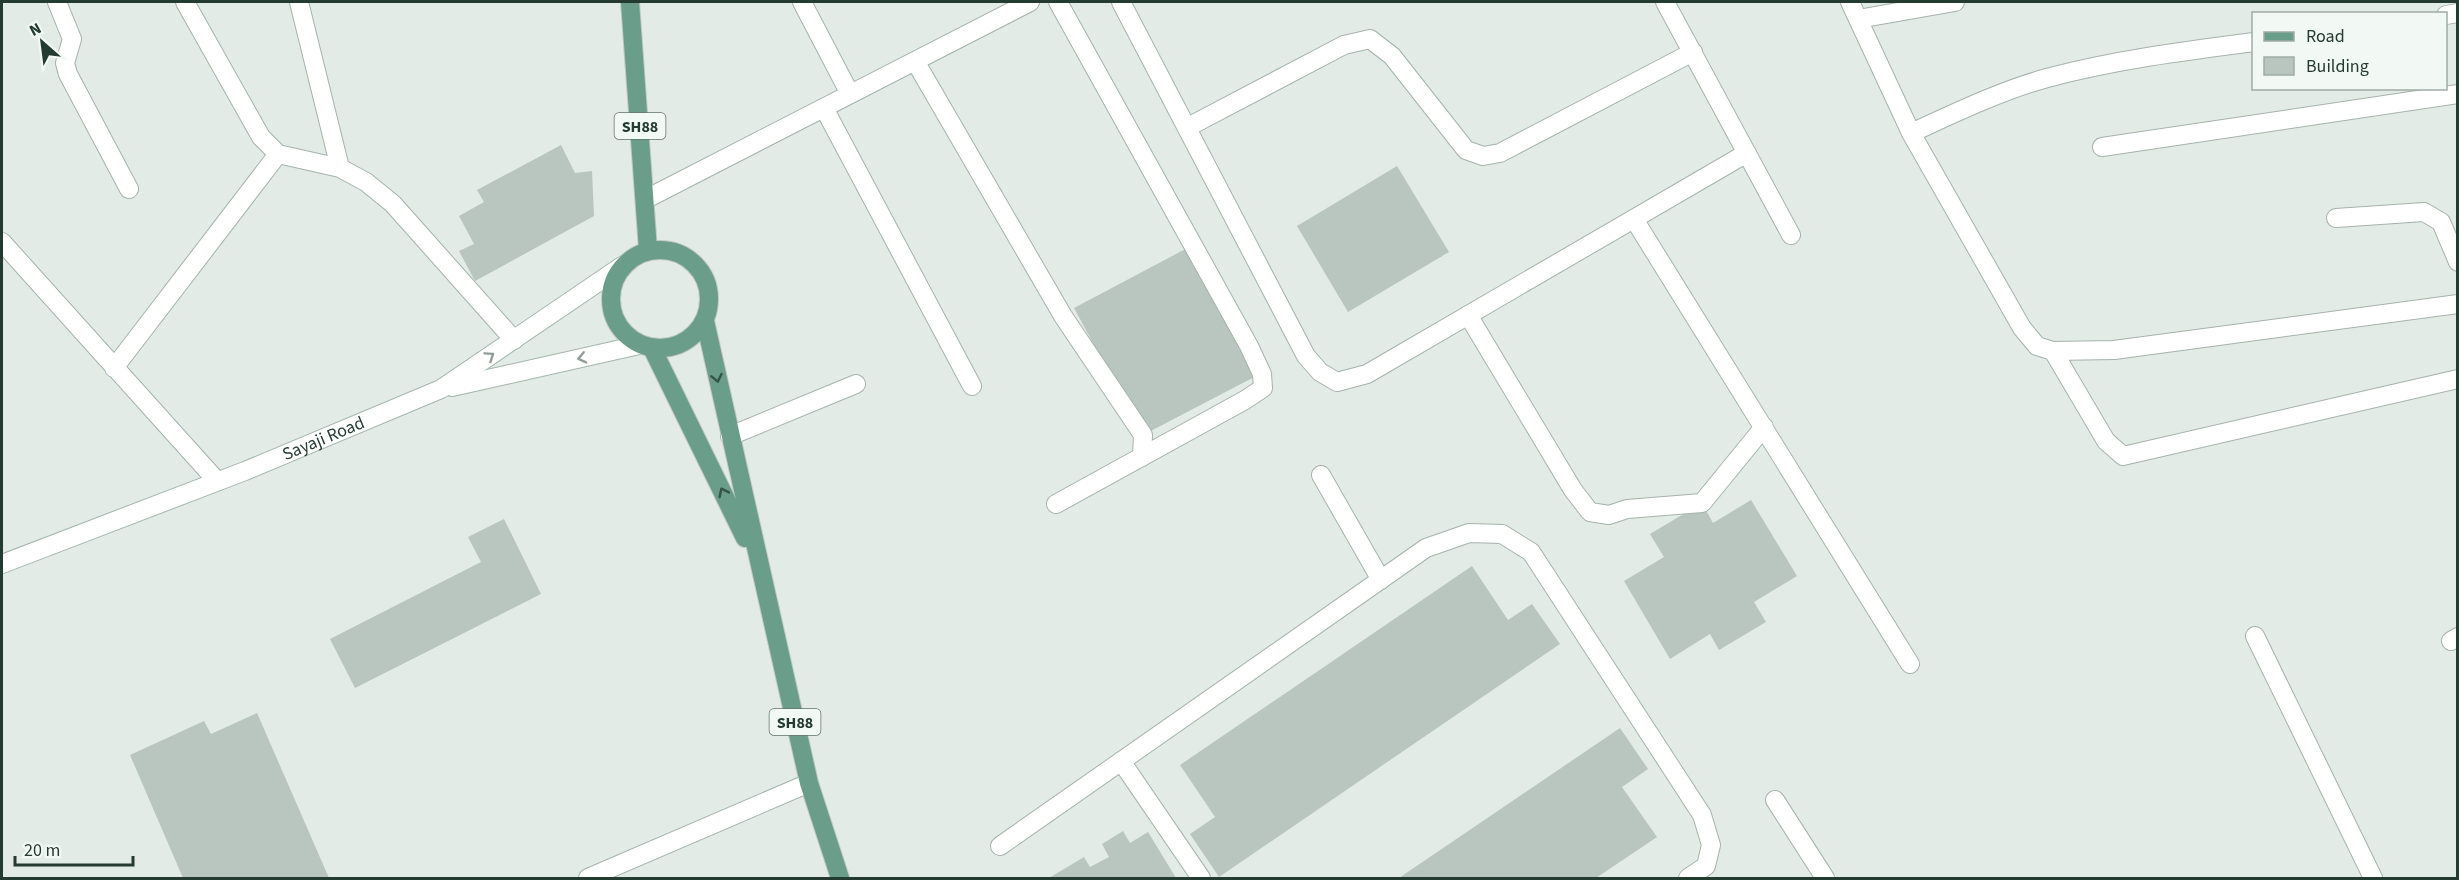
<svg xmlns="http://www.w3.org/2000/svg" width="2459" height="880" font-family="'Source Sans 3',sans-serif">
	<style>
		.building { fill: #b8c6bf }
		.lines { fill: none; stroke-linecap: round; stroke-linejoin: round }
		.lane-casing { stroke: #a5b3ac; stroke-width: 20 }
		.street-casing { stroke: #a5b3ac; stroke-width: 20 }
		.secondary-casing { stroke: #a2b6ac; stroke-width: 20 }
		.primary-casing { stroke: #c2c8c6; stroke-width: 20 }
		.lane { stroke: #fff; stroke-width: 18 }
		.street { stroke: #fff; stroke-width: 18 }
		.secondary { stroke: #fff; stroke-width: 18 }
		.primary { stroke: #6a9d8a; stroke-width: 18 }
		.oneway { stroke: #929d98 }
		.oneway2 { stroke: #365448 }
		.labels { text-anchor: middle; stroke-width: 4.5; stroke-linejoin: round; paint-order: stroke }
		.shield { fill: #f2f8f4; stroke: #62746c; stroke-width: 1.5 }
		.shield-label { font-size: 16px; font-weight: bold; fill: #243b32 }
		.street-label { font-size: 18px; fill: #243b32; stroke: #f2f8f4 }
	</style>
	<rect width="100%" height="100%" fill="#e2ebe6"/>
	<path class="building" d="M561 145 575 173 592 171 594 216 475 281 459 251 474 244 459 216 484 202 477 190Z
		M1397 166 1449 252 1348 312 1297 226Z
		M1193 245 1262 373 1143 435 1074 308Z
		M1751 500 1797 576 1754 602 1766 622 1719 650 1710 634 1670 659 1624 581 1664 557 1650 534 1702 503 1713 523Z
		M504 519 541 594 355 688 330 639 481 562 468 537Z
		M1472 566 1508 620 1532 604 1560 644 1219 877 1190 834 1215 817 1180 765Z
		M257 713 329 878H183L130 755 204 721 211 734Z
		M1620 728 1648 769 1622 787 1657 837 1596 878H1399Z
		M1123 831 1130 843 1148 832 1176 878H1049L1084 857 1090 867 1109 857 1102 844Z"/>
	<g class="lines">
		<defs>
			<path id="lane" d="M802 2 850 94
				M824 108 972 386
				M1634 219 1910 664
				M1468 315 1573 490 1590 512 1609 515 1627 509 1702 503 1764 427
				M730 436 856 384
				M1321 475 1381 580
				M2255 636 2373 878
				M2451 641 2458 637
				M1121 761 1201 878
				M1775 800 1825 878
				M1000 846 1426 548 1469 533 1502 534 1531 552 1702 815 1711 845 1706 866 1688 878"/>
			<path id="street" d="M57 2 72 39 65 63 68 74 129 189
				M185 2 261 137 278 154 340 168 366 182 393 204 514 340
				M299 2 340 168
				M1121 2 1306 356 1320 372 1337 382 1367 374 1747 153
				M1665 2 1791 235
				M1850 2 1911 133 2022 328 2037 346 2053 351 2114 350 2458 304
				M2446 15 2458 13
				M1858 19 1955 2
				M915 61 1063 316 1143 435 1142 457
				M1188 127 1344 45 1370 39 1392 56 1466 150 1483 156 1500 153 1693 52
				M1911 133C1955 113 2000 91 2047 78 2114 60 2184 51 2254 42
				M2102 147 2458 94
				M646 199 1030 2
				M2336 218 2424 212 2441 222 2458 262
				M2 242 217 481
				M2053 351 2106 441 2123 456 2458 379
				M114 368 278 154
				M1056 504 1245 400 1263 388 1262 374 1249 346 1058 2
				M588 878 809 783"/>
			<g id="secondary">
				<path d="M452 387 639 345"/>
				<path id="s1" d="M2 564 245 471 441 389 622 266"/>
			</g>
			<path id="primary" d="M630 2 648 250
				M611 299a49 49 0 1 1 98 0a49 49 0 1 1-98 0Z
				M705 321 809 783 840 878
				M652 348 745 538"/>
		</defs>
		<use href="#lane" class="lane-casing"/>
		<use href="#street" class="street-casing"/>
		<use href="#secondary" class="secondary-casing"/>
		<use href="#primary" class="primary-casing"/>
		<use href="#lane" class="lane"/>
		<use href="#street" class="street"/>
		<use href="#secondary" class="secondary"/>
		<use href="#primary" class="primary"/>
	</g>
	<defs><path id="oneway-chevron" d="M-2-3.5L2.5 0L-2 3.5" fill="none" stroke-width="1.6" stroke-linecap="round" stroke-linejoin="round" transform="scale(1.5)"/></defs>
	<g class="oneway">
		<use href="#oneway-chevron" transform="translate(490 356) rotate(-34)"/>
		<use href="#oneway-chevron" transform="translate(582 358) rotate(167)"/>
	</g>
	<g class="oneway2">
		<use href="#oneway-chevron" transform="translate(717 378) rotate(78)"/>
		<use href="#oneway-chevron" transform="translate(723 492) rotate(-116)"/>
	</g>
	<g class="labels">
		<g class="shield">
			<rect x="614.5" y="113" width="51" height="26" rx="4.5"/>
			<rect x="769.5" y="709" width="51" height="26" rx="4.5"/>
		</g>
		<g class="shield-label">
			<text x="640" y="132">SH88</text>
			<text x="795" y="728">SH88</text>
		</g>
		<g class="street-label">
			<text dy="6" stroke="none"><textPath href="#s1" startOffset="345">Sayaji Road</textPath></text>
		</g>
	</g>
	<rect width="2459" height="880" fill="none" stroke="#243b32" stroke-width="6"/>
	<rect x="2252" y="12" width="195" height="78" fill="#f2f8f4" stroke="#a0aca6" stroke-width="1.5"/>
	<rect x="2264" y="32" width="30" height="9" fill="#6a9d8a" stroke="#a0aca6" stroke-width="1.5"/>
	<text x="2306" y="42" font-size="18" fill="#243b32">Road</text>
	<rect x="2264" y="57" width="30" height="18" fill="#b8c6bf" stroke="#a0aca6" stroke-width="1.5"/>
	<text x="2306" y="72" font-size="18" fill="#243b32">Building</text>
	<g transform="translate(42 42) rotate(332)" stroke="#f2f8f4" stroke-width="4.5" paint-order="stroke">
	<path d="M0-4.5L10 22L0 15L-10 22Z" fill="#243b32"/>
	<text y="-9" font-size="16" font-weight="bold" text-anchor="middle" fill="#243b32">N</text>
	</g>
	<path d="M15 856v9h118v-9" fill="none" stroke="#243b32" stroke-width="3"/>
	<text x="24" y="856" font-size="18" fill="#243b32" stroke="#f2f8f4" stroke-width="4.5" paint-order="stroke">20 m</text>
</svg>
